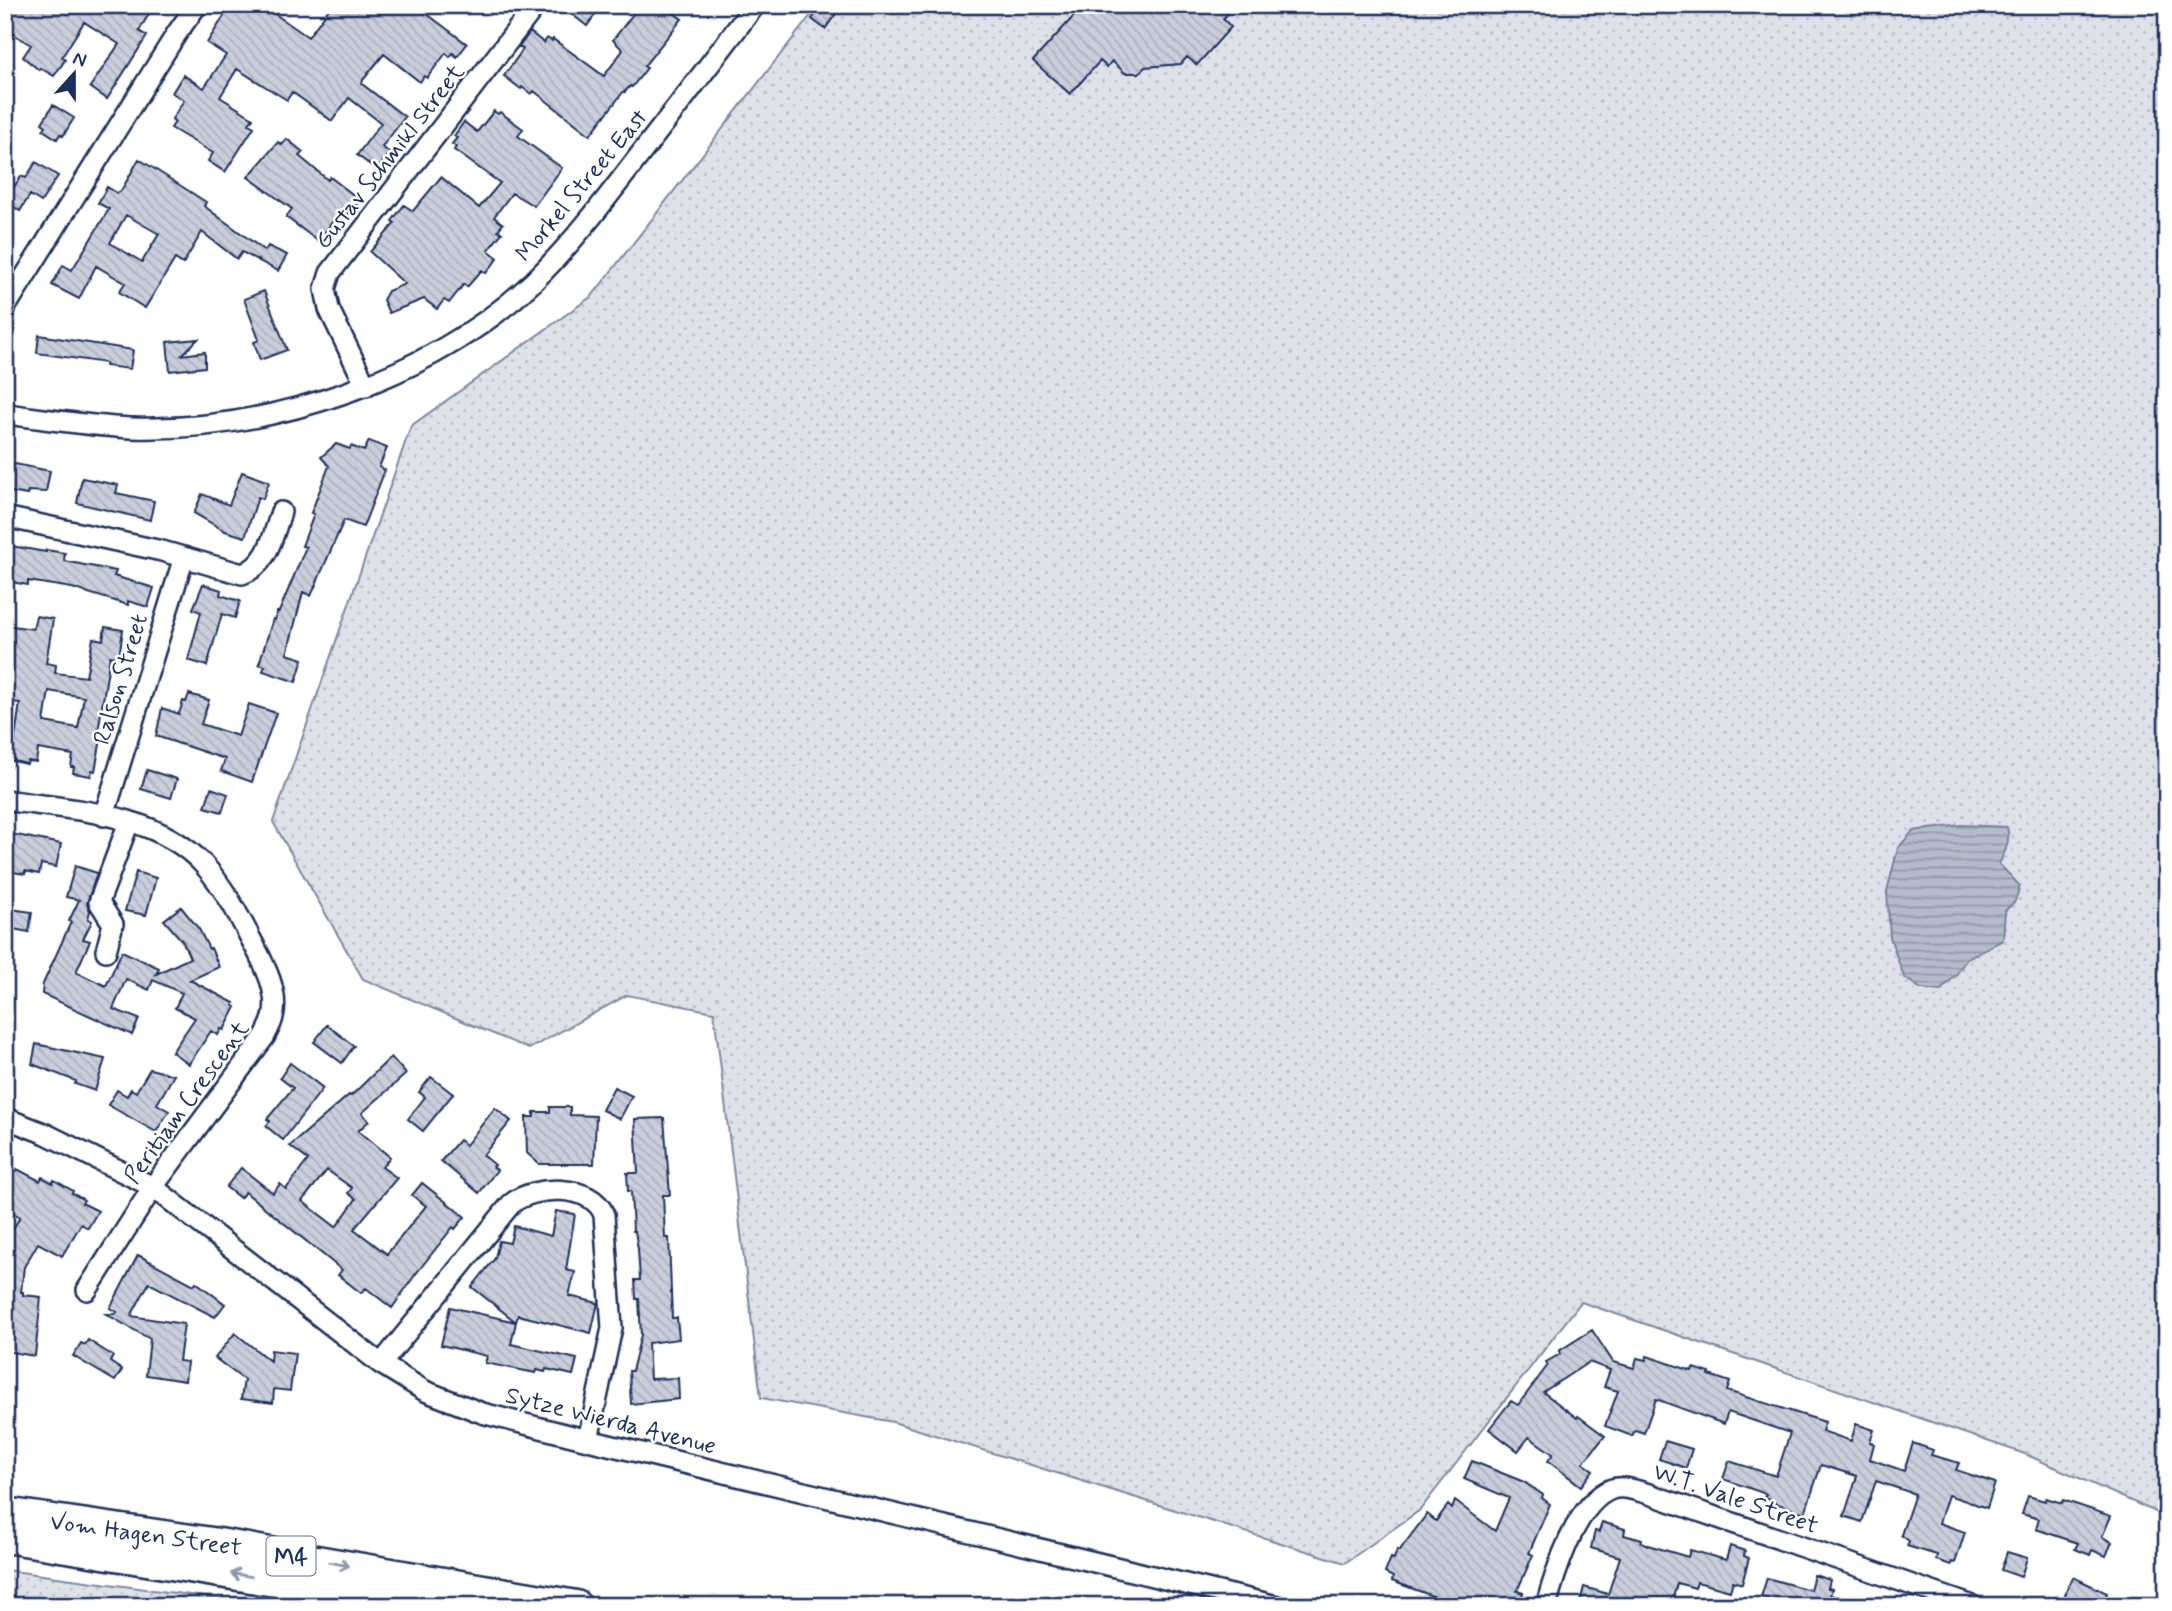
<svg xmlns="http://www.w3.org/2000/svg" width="2172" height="1611" font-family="Mynerve,sans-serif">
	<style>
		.grass { fill: url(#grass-dots); stroke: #7c88a2; stroke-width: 2 }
		.water { fill: url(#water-rules); stroke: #77839f; stroke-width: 2 }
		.building { fill: url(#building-back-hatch); stroke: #1b2f5e; stroke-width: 2; fill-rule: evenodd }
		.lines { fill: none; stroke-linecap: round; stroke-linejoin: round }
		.street-casing { stroke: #1b2f5e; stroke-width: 24 }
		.primary-casing { stroke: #1b2f5e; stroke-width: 35 }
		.street { stroke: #fff; stroke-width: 19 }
		.primary { stroke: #fff; stroke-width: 30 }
		.oneway { stroke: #8d97ae }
		.labels { text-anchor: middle; stroke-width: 5; stroke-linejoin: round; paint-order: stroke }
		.shield { fill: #fff; stroke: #5f6d8e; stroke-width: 2 }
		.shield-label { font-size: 23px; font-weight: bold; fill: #1b2f5e }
		.street-label { font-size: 24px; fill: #1b2f5e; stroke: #fff }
	</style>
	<defs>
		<pattern id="grass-dots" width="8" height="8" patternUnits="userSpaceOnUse" patternTransform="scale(1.75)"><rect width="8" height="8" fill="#dee1e7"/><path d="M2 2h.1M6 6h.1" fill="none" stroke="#bec1c9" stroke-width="1.8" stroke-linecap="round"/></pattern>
		<pattern id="water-rules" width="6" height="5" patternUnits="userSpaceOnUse" patternTransform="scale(1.75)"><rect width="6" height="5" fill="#b5bbca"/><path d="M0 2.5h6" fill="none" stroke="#9298a7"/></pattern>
		<pattern id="building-back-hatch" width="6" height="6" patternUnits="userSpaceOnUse" patternTransform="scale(1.75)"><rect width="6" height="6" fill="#caceda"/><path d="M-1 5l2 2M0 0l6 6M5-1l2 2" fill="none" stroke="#adb1be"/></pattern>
	</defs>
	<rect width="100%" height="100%" fill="#fff"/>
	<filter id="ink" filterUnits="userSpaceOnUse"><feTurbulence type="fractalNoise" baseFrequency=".0143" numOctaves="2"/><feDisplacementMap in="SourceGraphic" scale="14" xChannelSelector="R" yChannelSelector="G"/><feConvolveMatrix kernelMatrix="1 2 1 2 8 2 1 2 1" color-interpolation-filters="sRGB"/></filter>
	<g filter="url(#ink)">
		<path class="grass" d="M819 5H2167V1517L2025 1454 1581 1302 1420 1510 1345 1563 893 1422 761 1398 714 1012 627 995 529 1049 363 979 273 822 411 426 592 296Z
			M5 1570 272 1606H5Z"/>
		<path class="water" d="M1961 825 2007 827C2011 840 2005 852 1999 864L2020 886 2015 901 2005 911 2003 940 1967 958 1956 975 1940 991 1921 989 1904 977 1890 937 1887 891 1898 848 1913 831Z"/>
		<path class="building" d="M5 5H99L111 12 115 5H154L139 31 147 36 107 99 90 87 119 44 84 22 62 57 65 60 54 76 40 68 39 70 23 57 31 45 5 29Z
			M231 5H262L308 37 332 5H415L467 44 457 57 453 53 450 57 446 53 427 78 424 76 420 82 384 54 363 80 362 84 405 117 382 147 390 153 377 170 357 155 381 123 349 98 332 121 292 92 287 100 237 69 220 97 253 118 249 124 254 127 225 172 208 161 213 153 171 128 175 122 172 119 184 100 172 93 183 75 204 88 226 55 207 43Z
			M560 5H588L597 12 587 26Z
			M640 5H663L682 19 644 66 647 68 632 87 630 86 625 92 624 91 590 135 534 91 531 94 522 87 521 89 504 76 523 49 519 47 530 32 544 43 547 38 552 41 553 39 604 76 623 50 613 40Z
			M822 5H842L825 29 812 19Z
			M1084 5H1235L1223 19 1231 27 1197 65 1187 57 1181 64 1145 67 1139 73H1125L1112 61 1107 67 1100 61 1070 94 1033 61Z
			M53 105 74 118 63 136 60 134 57 139 43 130 46 126 42 123Z
			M494 111 498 114 500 112 523 129 518 136 562 168 534 206 512 193 494 217 503 224 498 230 502 233 488 250 498 258 486 273 482 270 467 287 464 284 449 303 444 300 437 309 424 299 389 313 383 300 388 291 405 284 370 252 395 223 392 221 404 205 413 211 441 177 479 208 500 183 454 150 456 147 452 144 457 138 454 136 464 122 477 132Z
			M287 139 303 152 299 156 328 180 330 177 360 200 349 215 342 209 318 241 286 217 292 209 248 177 278 142 282 145Z
			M139 159 206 202 204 206 265 251 268 246 287 255 278 271 242 252 237 259 202 232 183 264 175 259 145 308 119 292 125 283 96 266 79 299 52 285 63 265 72 270 109 209 98 203 107 187 117 193 121 191ZM126 215 159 234 142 262 110 243Z
			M36 162 58 176 41 202 30 195 20 211 5 201 21 176 26 178Z
			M264 291 287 350 260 360 254 342 259 340 244 299Z
			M39 335 133 350 130 369 105 366 106 363 37 353Z
			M198 339 182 355 205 352V367L170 371 167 342Z
			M369 441 387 448 379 467 385 470 363 527 344 520 311 596 303 592 287 654 303 659 296 682 263 671 265 666 259 664 273 619 275 620 277 612H279L306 547 302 546 314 514 311 513 329 466 321 457 336 444 350 449 351 446 364 451Z
			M5 462 50 471 46 492 28 491 27 495 5 491Z
			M242 472 269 482 263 499 258 497 245 537 225 531 194 513 202 494 229 505Z
			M82 478 118 485 116 493 154 501 150 520 77 503Z
			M5 545 46 552V550L65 553 64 561 116 571 114 576 154 588 148 607 128 601V605L72 588 28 581V585L6 581 9 565H5Z
			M203 584 221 590 220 595 240 601 235 618 222 614 207 666 188 660 201 612 193 609Z
			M36 616 53 619 46 663 56 665 55 673 86 677 93 638 103 640 105 627 123 630 119 657 110 656 97 738 101 739 95 771 92 770 91 776 73 773 74 767H71L73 755 38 749 36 762 28 761 27 764 5 759V742L14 744 20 703 5 701V625L33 629ZM49 691 84 697 78 728 44 722Z
			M189 694 209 700 201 724 238 736 249 704 276 713 252 782 221 771 225 759 156 736 162 708 179 714 183 701 186 702Z
			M147 770 177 779 171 798 141 789Z
			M211 788 228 794 222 812 205 807Z
			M7 833 61 844 56 867 41 864 39 874 25 871V874L7 871 10 857 5 856Z
			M75 866 97 873 87 903 90 911 88 919 92 921 83 939 90 941 76 972 106 986 122 951 159 968 156 974 190 958 183 942 164 920 181 907 199 929 209 949 211 948 219 967 190 980 234 1003 233 1005 236 1007 224 1030 221 1029 218 1035 211 1031 189 1064 172 1052 195 1018 175 1008 182 993 153 980 149 990 126 979 113 1009 139 1019 132 1035 42 994 43 984 71 922 69 921 79 900 66 897Z
			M136 872 156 878 146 915 125 911Z
			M11 909 32 912 29 932 8 928Z
			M327 1025 354 1046 342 1063 314 1042Z
			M36 1044 105 1059 95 1091 75 1084 76 1081 32 1064Z
			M391 1057 406 1074 362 1113 369 1121 358 1131 390 1157 382 1167 397 1178 354 1229 387 1254 426 1206 412 1195 422 1183 465 1217 455 1229 453 1227 415 1275 392 1308 366 1288 361 1293 338 1275 342 1270 245 1192 240 1198 226 1187 241 1168 273 1193 280 1184 286 1189 308 1160 290 1146 349 1095 351 1096ZM327 1170 352 1188 348 1193 356 1199 336 1227 302 1201Z
			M290 1063 323 1088 283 1140 266 1126 270 1121 267 1119 293 1088 280 1078Z
			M150 1069 174 1075 157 1104 169 1111 156 1132 108 1105 117 1090 127 1096 131 1089 136 1092Z
			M431 1077 453 1094 423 1131 408 1119 425 1097 419 1092Z
			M614 1087 632 1096 620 1119 602 1110Z
			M550 1107H570V1115L596 1116 594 1164H539L527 1153 526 1117H534V1112H550Z
			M495 1108 511 1121 483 1155 495 1165 493 1167 497 1170 479 1193 441 1161 459 1140 466 1145Z
			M664 1118 670 1195H663L665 1238H669L672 1318H677L679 1339 648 1343 650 1379 678 1378 679 1399 631 1404 629 1371H632L641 1335 639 1299H636L635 1280H640L638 1249 635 1231H633L631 1191H628L627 1173H638L635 1119Z
			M5 1167 16 1172 17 1169 40 1181 42 1177 53 1183 54 1180 73 1191 72 1193 84 1200 82 1203 98 1211 88 1228 81 1224 62 1256 38 1243 24 1267 21 1292H23V1295L41 1297 35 1356 5 1351V1242L20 1217 5 1209Z
			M556 1211 575 1214 566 1270 575 1272 569 1296 598 1303 591 1333 518 1315 516 1322 472 1287 495 1258 499 1241 510 1243 514 1226 551 1236Z
			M138 1255 194 1285 196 1282 225 1304 215 1317 149 1283 131 1316 184 1324 179 1361 187 1362 185 1381 146 1375 150 1339 106 1314H115L117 1312 110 1308Z
			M450 1307 516 1322 511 1344 577 1359 573 1375 546 1369 545 1372 537 1370 536 1373 485 1363 487 1356 441 1345Z
			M1592 1330 1613 1362 1634 1368 1637 1358 1646 1360 1647 1356 1692 1371 1693 1368 1710 1373 1709 1375 1730 1382 1727 1391 1825 1422 1822 1431 1851 1441 1856 1424 1874 1430 1870 1442 1874 1444 1870 1459 1904 1471 1913 1443 1933 1450 1931 1455 1959 1463 1956 1470 1995 1483 1987 1508 1948 1495 1939 1523 1965 1532 1955 1563 1952 1562 1951 1565 1936 1560 1937 1555 1907 1546 1909 1541 1901 1535 1915 1494 1876 1481 1862 1522 1844 1516 1857 1476 1821 1465 1805 1513 1772 1502 1773 1500 1764 1497 1766 1494 1723 1479 1729 1461 1776 1476 1790 1433 1728 1412 1724 1424 1656 1399 1644 1433 1635 1430 1632 1436 1605 1426 1618 1391 1604 1387 1610 1370 1589 1362 1543 1392 1577 1418 1578 1416 1605 1436 1583 1463 1593 1470 1581 1486 1548 1461 1553 1454 1529 1437 1518 1451 1489 1429 1511 1401 1518 1405 1548 1365 1546 1362 1560 1354 1559 1351Z
			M235 1333 270 1361 271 1350 295 1353 290 1391 274 1389 273 1403 241 1399 244 1380 215 1358Z
			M88 1340 113 1356 110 1362 122 1370 115 1381 73 1356 81 1343 85 1345Z
			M1665 1441 1692 1449 1686 1468 1659 1459Z
			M1472 1461 1524 1482 1543 1495 1542 1498 1550 1504 1529 1553 1533 1555 1517 1591 1523 1593 1520 1606H1475L1447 1599 1446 1601 1392 1581 1393 1577 1385 1573 1391 1558 1394 1559 1397 1550 1399 1551 1427 1514 1436 1521 1448 1505 1452 1509 1455 1501 1495 1531 1509 1498 1464 1479Z
			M2028 1496 2045 1501 2046 1498 2062 1503 2063 1500 2111 1516 2102 1537 2112 1542 2106 1556 2092 1550 2090 1555 2075 1549 2078 1543 2036 1529 2039 1519 2022 1514Z
			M1602 1522 1625 1529 1624 1535 1642 1540 1641 1543 1688 1557 1690 1550 1726 1560 1730 1546 1745 1551 1744 1556 1749 1558 1742 1584 1733 1581 1730 1591 1697 1582 1695 1588 1677 1583 1671 1606H1579L1584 1587 1608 1594 1620 1557 1591 1548 1595 1531 1599 1532Z
			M2007 1552 2027 1558 2021 1577 2001 1570Z
			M1814 1575 1830 1580 1828 1588 1832 1589 1830 1595 1850 1601 1849 1606H1792L1761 1597 1767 1578 1810 1590Z
			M2073 1577 2107 1593 2102 1606H2082L2064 1597Z"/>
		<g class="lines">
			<defs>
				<path id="street" d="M5 308 177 33 197 5
					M366 386 329 309 325 289 330 273 536 5
					M5 414C47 419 89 426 131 428 270 432 432 378 534 281 573 243 606 199 639 156 678 106 717 55 755 5
					M5 517 162 551 242 574C268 565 273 536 281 512
					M5 800C71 810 156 812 204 865 224 887 238 914 252 941 263 962 280 992 273 1017 272 1023 268 1030 265 1036L153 1187 87 1290
					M104 816 184 557
					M106 951 113 924 99 902 129 822
					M5 1118 46 1134 153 1187 381 1364 425 1391 482 1413 588 1440 1277 1606
					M381 1364 511 1204C533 1185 593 1183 604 1215L612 1328 588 1440
					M1546 1606C1555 1573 1576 1502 1612 1489 1623 1485 1638 1491 1649 1494L1973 1606"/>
				<path id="primary" d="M5 1513 219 1544 576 1606
					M5 1537 429 1606"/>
			</defs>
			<use href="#street" class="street-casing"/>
			<use href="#primary" class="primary-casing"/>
			<use href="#street" class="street"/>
			<use href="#primary" class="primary"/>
		</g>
		<defs><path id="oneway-shaft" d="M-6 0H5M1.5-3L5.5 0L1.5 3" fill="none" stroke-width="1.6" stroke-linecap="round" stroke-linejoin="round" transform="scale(1.75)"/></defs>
		<g class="oneway">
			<use href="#oneway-shaft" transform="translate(339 1564) rotate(10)"/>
			<use href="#oneway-shaft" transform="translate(241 1575) rotate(-171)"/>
		</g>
	</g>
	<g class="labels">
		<rect class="shield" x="266.5" y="1536.5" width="49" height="39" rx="5"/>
		<g class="shield-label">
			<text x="291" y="1564">M4</text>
		</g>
		<g class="street-label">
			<text transform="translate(389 156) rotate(-52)" y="8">Gustav Schmikl Street</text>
			<text transform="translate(581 185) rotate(-50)" y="8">Morkel Street East</text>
			<text transform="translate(120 679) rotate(-73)" y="8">Ralson Street</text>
			<text transform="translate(186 1102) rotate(-54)" y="8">Peritiam Crescent</text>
			<text transform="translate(611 1420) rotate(14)" y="8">Sytze Wierda Avenue</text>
			<text transform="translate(1736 1498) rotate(19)" y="8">W.T. Vale Street</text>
			<text transform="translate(146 1534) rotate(8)" y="8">Vom Hagen Street</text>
		</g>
	</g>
	<rect width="2172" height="1611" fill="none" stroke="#fff" stroke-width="28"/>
	<rect x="14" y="14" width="2144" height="1583" fill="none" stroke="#1b2f5e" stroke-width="2.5" filter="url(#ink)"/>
	<g transform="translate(74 74) rotate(21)" stroke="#ffffff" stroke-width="5" paint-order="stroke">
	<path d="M0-5L12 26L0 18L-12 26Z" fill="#1b2f5e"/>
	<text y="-10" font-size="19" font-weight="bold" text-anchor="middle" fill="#1b2f5e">N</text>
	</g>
</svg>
